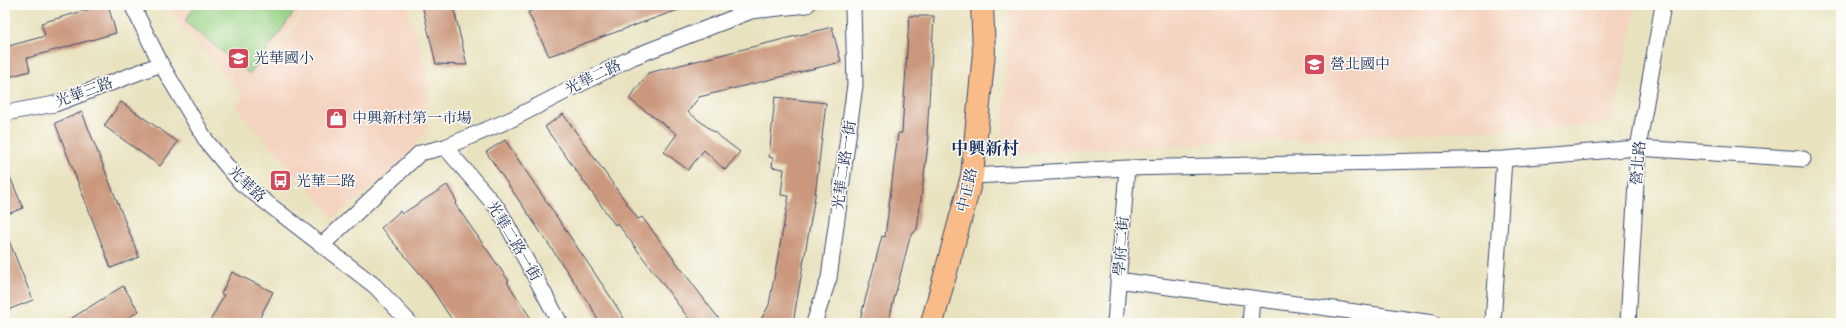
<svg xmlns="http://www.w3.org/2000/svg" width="1846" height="328" font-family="'Sorts Mill Goudy','Noto Serif TC',serif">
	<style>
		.built { fill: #f4d3c0 }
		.green { fill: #97d185; stroke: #598072 }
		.building { fill: #cb987d }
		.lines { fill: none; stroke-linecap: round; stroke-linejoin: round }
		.street-casing { stroke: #3a4a6d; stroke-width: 17 }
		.primary-casing { stroke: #3a4a6d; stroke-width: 24 }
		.street { stroke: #fff; stroke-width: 15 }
		.primary { stroke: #f9bc89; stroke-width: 22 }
		.labels { text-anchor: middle; stroke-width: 3; stroke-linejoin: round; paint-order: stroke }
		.poi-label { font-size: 15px; fill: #1b2f5e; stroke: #fdfcf7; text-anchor: start }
		.street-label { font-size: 15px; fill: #1b2f5e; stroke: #fdfcf7 }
		.quarter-label { font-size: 17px; font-weight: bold; fill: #1b2f5e; stroke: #fdfcf7 }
	</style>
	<rect width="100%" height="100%" fill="#fdfcf7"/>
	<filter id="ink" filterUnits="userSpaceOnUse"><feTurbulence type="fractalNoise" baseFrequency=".025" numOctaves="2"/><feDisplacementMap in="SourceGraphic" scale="8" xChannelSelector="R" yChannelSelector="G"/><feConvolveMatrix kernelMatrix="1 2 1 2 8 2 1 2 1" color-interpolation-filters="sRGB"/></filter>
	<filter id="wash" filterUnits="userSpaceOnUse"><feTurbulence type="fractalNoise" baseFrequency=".012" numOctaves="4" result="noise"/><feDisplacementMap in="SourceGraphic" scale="16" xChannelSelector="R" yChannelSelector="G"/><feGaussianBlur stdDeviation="0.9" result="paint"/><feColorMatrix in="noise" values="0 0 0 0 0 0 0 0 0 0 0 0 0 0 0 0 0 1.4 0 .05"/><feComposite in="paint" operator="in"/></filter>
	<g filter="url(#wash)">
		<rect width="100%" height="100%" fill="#e9e2bf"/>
		<path class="built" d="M171 5H306L248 88 312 5H407L427 74 426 131 400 165 334 217 235 106 243 95 176 21Z
			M1009 5H1636L1612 124 1003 154Z"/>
		<path class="green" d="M195 5H299L250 74 185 22Z"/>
		<g id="blocks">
			<path class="building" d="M104 5H108L116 33 27 58 30 71 5 78V47L45 36 41 23Z
				M422 5H453L467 65 436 64Z
				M547 5H686V7L549 56 528 12Z
				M909 16H934L927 136 929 137 917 229 910 237 888 323H859L882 236 885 237 898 133H902Z
				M832 27 841 62 699 97 688 112 740 152 725 170 704 150 688 170 664 152 677 134 629 99 648 73Z
				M775 97 826 103 815 196 793 323H759L769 305 789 196 781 195 784 169 772 167 773 158 769 157Z
				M121 102 178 142 160 166 104 126Z
				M82 112 139 257 111 268 55 123Z
				M563 114 638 219 642 217 722 323H692L617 223 615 225 545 127Z
				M505 140 610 296 627 323H599L592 308 486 152Z
				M5 165 23 208 5 215Z
				M447 185 457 202 455 204 509 281 507 282 534 323H454L428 283 381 228 400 211 402 214Z
				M5 231 33 300 5 311Z
				M232 272 273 292 257 323H209L224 295 221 294Z
				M123 286 139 311 120 323H64Z"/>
		</g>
	</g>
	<g filter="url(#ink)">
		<use href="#blocks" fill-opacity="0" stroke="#3a4a6d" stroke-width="1"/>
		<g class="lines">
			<defs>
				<path id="street" d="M132 5 161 64 207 142 241 183 375 286 410 323
					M5 113 55 104 161 64
					M445 147 499 210 560 323
					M972 176 1127 168 1504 159 1638 148 1803 159
					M322 245 420 153 445 147 512 119 633 57 751 11 807 5
					M1118 280C1223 295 1328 307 1433 323
					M814 323 829 278 855 85 853 5
					M1115 323 1127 168
					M1250 323 1252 299
					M1493 323 1504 159
					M1628 323 1638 148 1663 5"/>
				<path id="primary" d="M932 323 972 176 984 52 982 5"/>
			</defs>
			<use href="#street" class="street-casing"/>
			<use href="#primary" class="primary-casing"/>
			<use href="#street" class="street"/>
			<use href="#primary" class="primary"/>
		</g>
	</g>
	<defs>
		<symbol id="school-square" viewBox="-11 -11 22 22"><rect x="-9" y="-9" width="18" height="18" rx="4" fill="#d1495b" stroke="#fdfcf7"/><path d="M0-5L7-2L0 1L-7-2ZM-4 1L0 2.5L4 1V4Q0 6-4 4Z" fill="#fff"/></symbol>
		<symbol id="shop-square" viewBox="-11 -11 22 22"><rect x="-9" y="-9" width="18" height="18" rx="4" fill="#d1495b" stroke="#fdfcf7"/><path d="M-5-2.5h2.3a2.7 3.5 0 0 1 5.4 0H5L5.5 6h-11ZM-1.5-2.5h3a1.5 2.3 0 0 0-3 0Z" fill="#fff"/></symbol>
		<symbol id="bus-square" viewBox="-11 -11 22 22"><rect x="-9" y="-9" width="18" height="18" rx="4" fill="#d1495b" stroke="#fdfcf7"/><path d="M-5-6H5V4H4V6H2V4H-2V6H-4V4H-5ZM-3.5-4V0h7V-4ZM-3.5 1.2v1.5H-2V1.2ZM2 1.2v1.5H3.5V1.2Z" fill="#fff"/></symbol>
	</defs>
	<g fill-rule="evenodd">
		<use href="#school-square" x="226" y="46" width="25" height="25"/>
		<use href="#school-square" x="1302" y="52" width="25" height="25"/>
		<use href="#shop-square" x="324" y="106" width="25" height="25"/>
		<use href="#bus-square" x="268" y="168" width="25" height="25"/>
	</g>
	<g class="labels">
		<g class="poi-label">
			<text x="254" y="63">光華國小</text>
			<text x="1330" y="69">營北國中</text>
			<text x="352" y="123">中興新村第一市場</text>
			<text x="296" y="186">光華二路</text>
		</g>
		<g class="street-label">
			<text transform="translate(593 77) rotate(-26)" y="5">光華二路</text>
			<text transform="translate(84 92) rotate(-20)" y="5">光華三路</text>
			<text transform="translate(1638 163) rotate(-85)" y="5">營北路</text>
			<text transform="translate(844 165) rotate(-82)" y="5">光華二路一街</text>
			<text transform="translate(247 184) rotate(43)" y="5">光華路</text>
			<text transform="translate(967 190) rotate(-77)" y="5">中正路</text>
			<text transform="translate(514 241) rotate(59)" y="5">光華二路一街</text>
			<text transform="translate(1121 246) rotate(-86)" y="5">學府二街</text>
		</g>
		<g class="quarter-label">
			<text x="985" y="154">中興新村</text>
		</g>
	</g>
	<rect width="1846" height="328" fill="none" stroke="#fdfcf7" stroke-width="20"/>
</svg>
